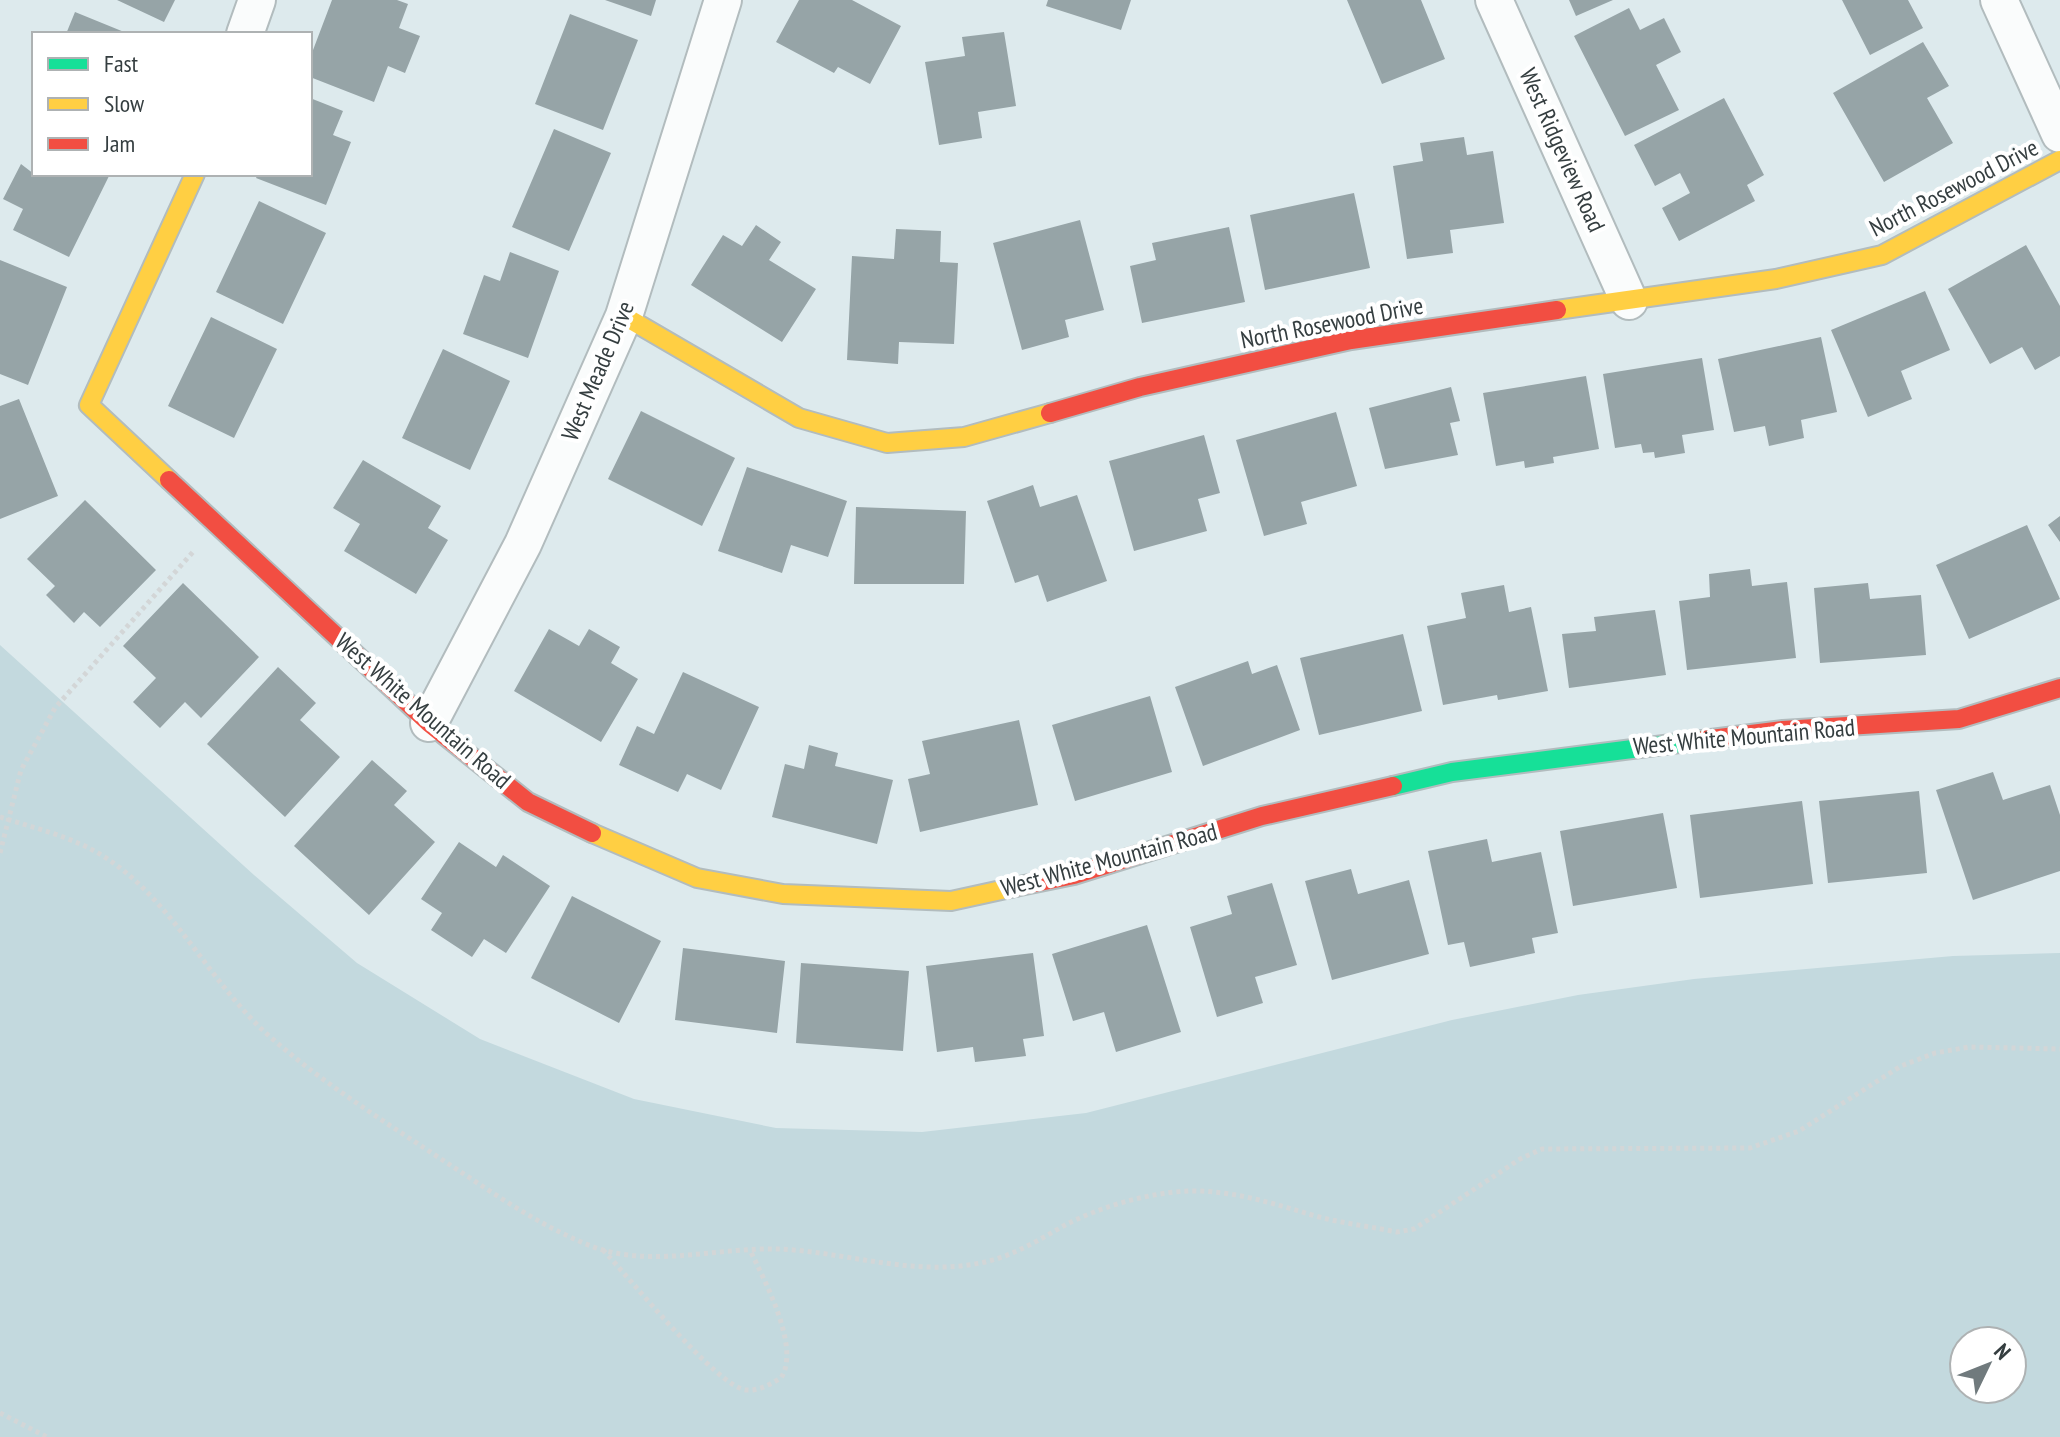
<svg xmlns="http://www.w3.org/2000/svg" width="2060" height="1437" font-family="'PT Sans Narrow',sans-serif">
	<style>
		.green { fill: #c3d9de; fill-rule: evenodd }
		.building { fill: #96a4a7 }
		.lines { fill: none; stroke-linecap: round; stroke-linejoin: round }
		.street-casing { stroke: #b2bcbe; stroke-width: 40 }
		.fast-casing { stroke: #b2bcbe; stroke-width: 22 }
		.slow-casing { stroke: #b2bcbe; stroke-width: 22 }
		.jam-casing { stroke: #b2bcbe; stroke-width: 22 }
		.path { stroke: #d3d6d7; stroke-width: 5; stroke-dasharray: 4 4; stroke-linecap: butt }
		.street { stroke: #fafcfc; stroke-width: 36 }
		.fast { stroke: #16e098; stroke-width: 18 }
		.slow { stroke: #ffcf43; stroke-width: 18 }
		.jam { stroke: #f24e42; stroke-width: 18 }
		.labels { text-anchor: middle; stroke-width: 8; stroke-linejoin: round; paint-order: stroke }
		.street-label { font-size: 24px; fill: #353e40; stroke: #fff }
	</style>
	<rect width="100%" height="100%" fill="#ddeaed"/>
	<path class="green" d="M0 645 254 875 357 963 480 1039 634 1099 776 1128 922 1132 1086 1113 1452 1020 1578 995 1694 979 1953 956 2060 953V1437H0ZM1964 1341H2012V1389H1964Z"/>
	<path class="building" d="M117 0H175L164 22Z
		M332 0H397L408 4 399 28 420 36 405 73 388 66 374 102 310 77V58Z
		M605 0H656L651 16Z
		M799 0H852L901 26 870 84 838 67 834 73 776 42Z
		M1048 0H1131L1121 30 1046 6Z
		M1347 0H1421L1445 59 1382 84Z
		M1569 0H1613L1576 16Z
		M1842 0H1908L1923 28 1870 55Z
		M1629 8 1640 30 1664 18 1681 52 1656 65 1679 110 1625 136 1574 36Z
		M75 12 129 34H66Z
		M570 14 638 40 603 130 535 104Z
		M1004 32 1016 106 978 112 982 138 939 145 925 62 965 56 962 37Z
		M1923 42 1949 86 1927 98 1953 143 1884 182 1833 93Z
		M310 98 343 111 333 135 351 142 326 205 256 178 258 174H310Z
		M1724 98 1764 175 1747 185 1755 201 1679 241 1662 208 1690 193 1680 173 1655 186 1634 145Z
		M554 129 611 153 569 251 512 227Z
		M1464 137 1467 155 1493 151 1504 223 1450 230 1453 253 1407 259 1393 166 1423 161 1420 143Z
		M21 164 34 174H110L69 257 13 230 23 209 3 199Z
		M1354 193 1370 268 1265 290 1250 215Z
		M259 201 326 233 283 324 216 292Z
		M1080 220 1104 310 1065 320 1069 337 1022 350 993 243Z
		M756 225 781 242 769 260 816 289 782 342 691 285 723 235 742 246Z
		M1229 227 1245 302 1142 323 1130 266 1156 260 1152 243Z
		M896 229 941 231 940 262 958 263 954 344 899 342 898 364 847 360 852 256 894 259Z
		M2026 245 2060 306V356L2035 370 2022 347 1990 364 1948 289Z
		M510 252 559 271 528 358 463 334 484 275 500 281Z
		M0 260 67 287 28 385 0 374Z
		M1925 291 1950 350 1901 371 1912 399 1868 417 1831 330Z
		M211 317 277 349 234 438 168 406Z
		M1821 337 1837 412 1801 420 1804 438 1769 446 1765 426 1734 432 1718 359Z
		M443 349 510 381 470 470 402 438Z
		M1702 358 1714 430 1682 435 1685 453 1655 458 1654 452 1643 453 1641 444 1615 448 1603 374Z
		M1586 376 1599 449 1553 457 1554 463 1525 468 1524 461 1496 466 1483 393Z
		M1451 387 1460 421 1450 423 1458 455 1385 469 1369 408Z
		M19 399 58 496 0 519V406Z
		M641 411 735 458 702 526 608 479Z
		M1336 412 1357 486 1301 502 1307 524 1264 536 1236 440Z
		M1204 435 1220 493 1198 499 1207 531 1134 551 1109 461Z
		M363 460 441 506 428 528 448 540 416 594 344 551 360 524 333 508Z
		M747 467 847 501 828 557 791 545 782 573 718 551Z
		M1033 485 1040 507 1077 495 1107 581 1047 602 1038 575 1015 583 987 501Z
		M85 500 156 570 100 627 84 612 74 623 46 595 55 586 27 559Z
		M856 507 966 511 964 584H854Z
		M2060 516V542L2048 525Z
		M2027 525 2060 599 1969 639 1936 565Z
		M1750 569 1752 586 1787 582 1796 658 1687 670 1679 601 1710 597 1709 574Z
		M183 583 259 657 201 718 185 702 160 728 133 702 156 678 123 646Z
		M1868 583 1870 599 1921 595 1926 655 1820 663 1814 588Z
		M1504 585 1509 612 1531 607 1548 691 1498 700 1497 695 1443 705 1427 626 1466 618 1461 593Z
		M1655 610 1666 675 1569 688 1562 634 1596 631 1594 617Z
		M549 629 579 646 589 629 620 647 611 663 638 679 601 742 514 691Z
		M1403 634 1422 711 1319 735 1300 658Z
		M1248 661 1252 674 1277 665 1300 730 1203 766 1175 687Z
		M278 667 316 703 300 720 340 757 285 817 207 744Z
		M683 672 759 707 721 790 687 774 678 792 619 765 637 726 654 734Z
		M1150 696 1172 772 1075 801 1052 725Z
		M1019 720 1038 805 920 832 908 779 930 774 922 741Z
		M809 745 838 753 835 766 893 780 877 844 772 817 785 764 804 769Z
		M372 760 407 791 394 805 435 842 369 915 294 846Z
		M1993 772 2003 800 2050 785 2060 815V871L1973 900 1936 790Z
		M1919 791 1927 873 1828 883 1819 801Z
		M1802 801 1813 884 1700 898 1690 815Z
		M1663 813 1677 888 1573 906 1560 831Z
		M1487 839 1492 862 1541 852 1558 933 1532 938 1535 953 1470 967 1464 942 1448 945 1428 851Z
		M459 842 496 867 503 855 550 886 506 953 484 939 472 957 431 930 442 913 421 899Z
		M1351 869 1358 894 1409 880 1429 954 1332 980 1305 881Z
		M1272 883 1297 965 1255 977 1263 1003 1217 1017 1190 927 1232 914 1227 896Z
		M572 896 661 941 619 1023 531 978Z
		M1147 925 1181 1032 1116 1052 1104 1012 1073 1021 1052 954Z
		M683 948 785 961 777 1033 675 1020Z
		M1033 953 1044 1036 1023 1039 1026 1056 975 1062 973 1047 937 1052 926 966Z
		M801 963 909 971 903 1051 796 1043Z"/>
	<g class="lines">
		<defs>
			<path id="street" d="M1494 0 1629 301
				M1999 0 2060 134
				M245 34 257 0
				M429 723 523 544 624 316 723 0"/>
			<path id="fast" d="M1393 786 1452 772 1703 740"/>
			<path id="slow" d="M1557 310 1776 279 1882 255 2060 160
				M624 316 799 418 887 443 964 437 1050 413
				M169 480 89 405 195 174
				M592 833 697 878 783 894 951 901 1015 887"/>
			<path id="jam" d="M1050 413 1140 387 1351 340 1557 310
				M169 480 429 723 528 802 592 833
				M1703 740 1783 730 1959 719 2060 688
				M1015 887 1074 875 1262 816 1393 786"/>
		</defs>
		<use href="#street" class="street-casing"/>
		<use href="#fast" class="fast-casing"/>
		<use href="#slow" class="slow-casing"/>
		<use href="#jam" class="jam-casing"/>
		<path class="path" d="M0 817C34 828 73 837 103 856 172 899 208 981 268 1035 321 1082 382 1120 441 1159 489 1190 537 1225 591 1246 650 1269 717 1247 778 1249 849 1252 918 1279 989 1261 1017 1254 1042 1238 1067 1224 1103 1206 1148 1193 1188 1191 1231 1190 1272 1203 1312 1215 1339 1223 1368 1226 1397 1232L1414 1229 1520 1159 1542 1149 1750 1148 1799 1131 1901 1066 1935 1053 1969 1047 2060 1049
			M0 853 21 770 55 708 193 552
			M603 1250C628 1276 717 1387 746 1390 760 1391 770 1384 781 1378 801 1347 764 1280 750 1250
			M0 1413 47 1437"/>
		<use href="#street" class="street"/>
		<use href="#fast" class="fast"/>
		<use href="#slow" class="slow"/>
		<use href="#jam" class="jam"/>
	</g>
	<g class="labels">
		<g class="street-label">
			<text transform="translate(1562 150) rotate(66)" y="8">West Ridgeview Road</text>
			<text transform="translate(1954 188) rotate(-27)" y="8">North Rosewood Drive</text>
			<text transform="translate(1332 323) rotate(-11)" y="8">North Rosewood Drive</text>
			<text transform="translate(598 371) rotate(-67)" y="8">West Meade Drive</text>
			<text transform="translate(423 711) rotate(41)" y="8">West White Mountain Road</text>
			<text transform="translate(1744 737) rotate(-5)" y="8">West White Mountain Road</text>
			<text transform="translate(1109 860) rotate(-15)" y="8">West White Mountain Road</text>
		</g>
	</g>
	<rect x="32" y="32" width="280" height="144" fill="#ffffff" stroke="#aeb2b3" stroke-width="2"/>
	<rect x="48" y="58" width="40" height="12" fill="#16e098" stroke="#aeb2b3" stroke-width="2"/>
	<text x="104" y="72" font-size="24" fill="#353e40">Fast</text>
	<rect x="48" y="98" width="40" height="12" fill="#ffcf43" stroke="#aeb2b3" stroke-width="2"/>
	<text x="104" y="112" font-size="24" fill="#353e40">Slow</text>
	<rect x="48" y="138" width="40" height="12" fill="#f24e42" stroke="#aeb2b3" stroke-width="2"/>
	<text x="104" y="152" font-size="24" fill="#353e40">Jam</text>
	<g transform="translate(1988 1365) rotate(47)"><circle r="38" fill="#ffffff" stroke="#aeb2b3" stroke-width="2"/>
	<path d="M0-6L14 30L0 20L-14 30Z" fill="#707a7d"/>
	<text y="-12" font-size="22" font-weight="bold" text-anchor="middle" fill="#353e40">N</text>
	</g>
</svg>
